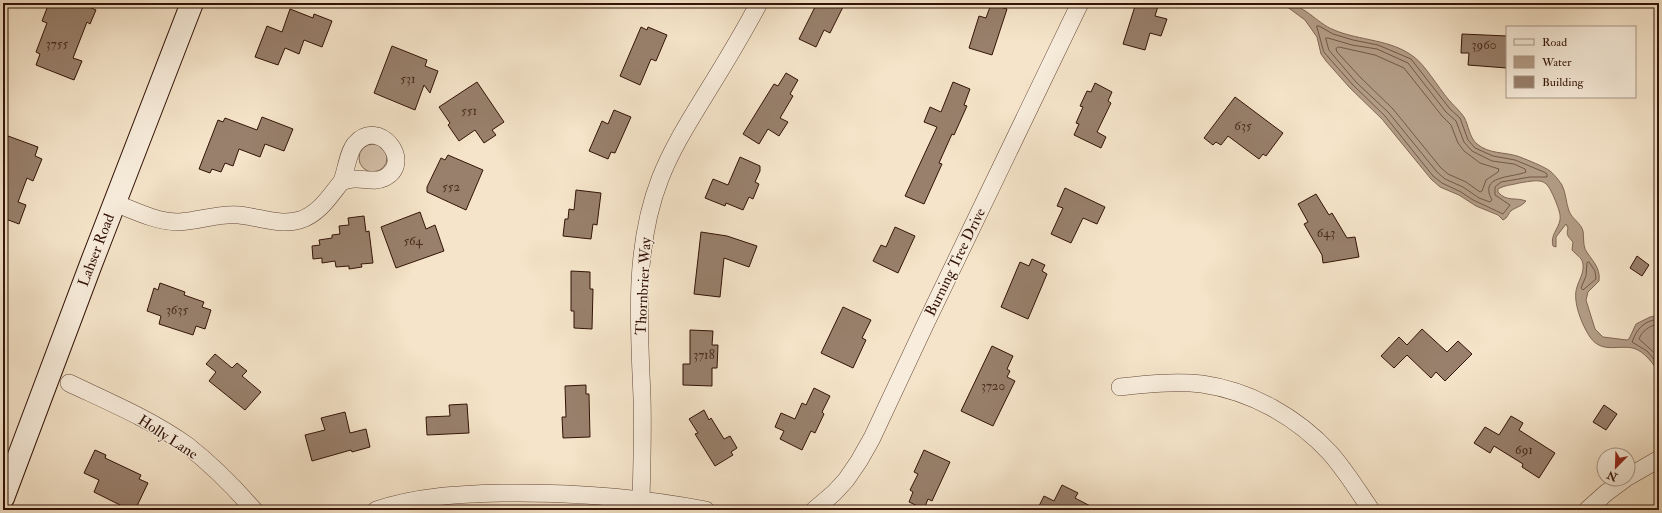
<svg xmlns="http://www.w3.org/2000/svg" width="1662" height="513" font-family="'IM FELL Double Pica',serif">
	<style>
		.green { fill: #d4c0a8; stroke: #846a58 }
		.water { fill: #b39d87; stroke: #806654 }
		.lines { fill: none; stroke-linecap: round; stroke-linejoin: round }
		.shore { stroke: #735847; stroke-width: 1 }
		.building { fill: #98806c; stroke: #331307 }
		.street-casing { stroke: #644738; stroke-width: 18 }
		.secondary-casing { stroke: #331307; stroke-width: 24 }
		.street { stroke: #f8eddc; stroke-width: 17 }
		.secondary { stroke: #f8eddc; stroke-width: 22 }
		.labels { text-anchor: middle; stroke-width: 3; stroke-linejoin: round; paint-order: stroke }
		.number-label { font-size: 13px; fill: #4c2e20 }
		.street-label { font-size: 15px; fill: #331307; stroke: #f8eddc }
	</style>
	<rect width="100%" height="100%" fill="#f5e4c9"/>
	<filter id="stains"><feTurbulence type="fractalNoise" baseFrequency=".005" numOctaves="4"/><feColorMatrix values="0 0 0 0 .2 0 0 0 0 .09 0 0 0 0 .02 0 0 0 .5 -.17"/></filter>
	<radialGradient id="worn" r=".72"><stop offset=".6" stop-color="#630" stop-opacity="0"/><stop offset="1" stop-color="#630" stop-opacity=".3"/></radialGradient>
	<path class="green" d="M359 158a14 14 0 1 1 28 0a14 14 0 1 1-28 0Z"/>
	<path class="water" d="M1282 3C1304 3 1316 23 1334 30 1360 41 1391 39 1414 57 1425 65 1438 87 1448 99 1453 105 1460 111 1464 117 1469 126 1469 137 1477 144 1489 154 1504 152 1517 156 1523 158 1540 165 1545 168 1552 171 1558 179 1562 185 1566 193 1566 203 1569 211 1572 219 1581 223 1583 231 1584 237 1583 243 1585 249 1591 260 1601 267 1599 281L1588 292 1586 300 1595 329 1603 337 1627 340 1629 339 1636 324 1650 317 1659 315V372C1653 364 1647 355 1638 350 1623 342 1603 356 1590 337 1582 325 1572 301 1577 287 1579 280 1584 273 1583 264 1582 257 1576 255 1572 250L1573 242C1568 236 1566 236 1568 228L1566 224 1556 237V247L1553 246C1550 235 1558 230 1560 220 1561 214 1558 208 1556 202 1546 178 1544 179 1519 183 1512 185 1505 185 1498 189V192C1506 202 1516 197 1526 201 1522 206 1517 207 1512 210 1508 213 1508 218 1503 220L1498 215 1476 206 1459 195 1440 187 1431 179 1382 119 1350 88 1326 61 1321 54 1317 37 1305 20Z"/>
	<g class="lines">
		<path class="shore" d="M1317 26H1319L1333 34 1353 40 1378 45 1411 59 1450 109 1460 118 1468 140 1475 148 1493 156 1515 160 1544 172 1547 174V177H1530L1501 182 1495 187V195L1510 205 1503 214 1473 200 1461 192 1442 183 1433 176 1385 116 1353 85 1329 58 1324 52Z
			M1326 38H1328L1352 45 1377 49 1408 63 1446 112 1456 121 1464 142 1472 151 1492 161 1514 164 1525 169 1526 172C1512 178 1478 175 1492 200L1490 202 1479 198 1463 187 1445 179 1437 172 1389 113 1356 82 1333 55 1329 50Z
			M1339 47 1375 55 1404 68 1442 116 1451 125 1458 143 1464 151 1480 163 1499 169 1498 172 1486 180 1482 191 1480 192 1466 182 1448 174 1441 168 1393 109 1361 78 1337 52 1336 49Z
			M1589 262 1595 271 1596 279 1583 290 1581 288 1586 276 1587 263Z
			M1659 319C1643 321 1637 329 1632 342L1647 351 1659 365
			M1659 324C1650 325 1642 331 1639 339L1659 357"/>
	</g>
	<path class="building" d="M49 3H91L89 7 96 10 90 24 87 22 73 58 82 61 74 80 36 65 40 54 36 52 47 23 42 21Z
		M817 3H845L830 33 824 30 816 47 799 39Z
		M1136 3H1159L1155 16 1167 19 1161 36 1150 33 1145 50 1123 44Z
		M991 4 1007 9 992 55 969 48 979 16 986 18Z
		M290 9 313 18 314 14 332 21 322 47 304 40 299 54 285 48 278 65 255 57 267 26 282 32Z
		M641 27 647 30 648 27 667 35 656 61 651 59 640 85 620 76Z
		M1462 34 1507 36V68L1468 65 1469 53H1461Z
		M392 46 427 60 425 66 438 71 430 93 424 85 415 110 374 93Z
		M786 73 798 80 790 94 793 96 780 118 788 122 779 136 768 129 759 144 743 134 774 84 778 86Z
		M477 82 504 122 492 130 496 135 484 143 475 130 459 141 448 125 450 123 439 107Z
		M953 82 970 89 964 105 967 106 954 135 952 134 939 163 942 164 924 204 905 196 937 127 924 122 930 107 941 112Z
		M1095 83 1112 92 1108 101 1111 103 1097 132 1106 137 1101 148 1074 135 1079 124 1076 123 1083 107 1080 106 1087 91 1091 92Z
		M1235 97 1283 133 1266 156 1263 154 1259 159 1228 136 1221 145 1216 142 1213 145 1204 138Z
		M614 110 631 117 615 153 611 152 608 159 589 151 602 121 608 124Z
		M262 117 293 129 284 151 265 144 260 157 239 149 233 166 225 163 221 172 212 169 210 173 199 169 218 120 223 122 225 118 257 130Z
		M8 136 38 147 35 156 42 159 33 181 27 178 18 202 26 205 19 224 3 218V141L6 142Z
		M448 155 483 170 466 210 427 192V187L441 158 445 160Z
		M740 157 760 166V171L755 182 759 184 753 199 749 197 743 210 726 203 725 206 705 198 713 179 728 185Z
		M1065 188 1105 207 1097 224 1083 218 1071 243 1051 234 1063 208 1057 206Z
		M576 190 601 193 597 225 593 224 591 239 563 236 565 219H568L569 209 574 210Z
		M1316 194 1329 215 1332 213 1347 238 1355 237 1359 257 1323 263 1322 255 1304 224 1308 222 1298 204Z
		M420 212 426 229 435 225 444 251 396 268 381 227Z
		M364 216 366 232 369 231 373 263 361 264 362 267 349 269V266L336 267 335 261 322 263V258L313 259 312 246 320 245 319 240 332 238V235L340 234 339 226 349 225 348 218Z
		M895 227 915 236 898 273 873 261 881 245 886 247Z
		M701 232 727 236 757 246 749 267 724 258 720 297 694 294Z
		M1637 256 1649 265 1642 276 1630 268Z
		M1032 259 1045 265 1042 271 1047 274 1028 319 1001 307 1020 262 1029 266Z
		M571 271 590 272V289H593L592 329 574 328V311H571Z
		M160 283 185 292 184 295 204 302 202 307 211 310 205 329 196 326 193 335 159 324 161 316 147 311 154 288 158 290Z
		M843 307 871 320 862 338 866 340 853 368 821 353Z
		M1422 329 1447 352 1458 341 1472 354 1445 381 1436 372 1431 378 1407 355 1394 368 1381 356 1399 337 1407 345Z
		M690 330 713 331 712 345H718L717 368H712V386L683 385V364H690Z
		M992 346 1013 356 1007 369 1010 371 1007 377 1015 381 993 426 961 411Z
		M215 354 232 368 237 363 247 371 242 376 261 392 245 410 209 381 216 372 206 364Z
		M586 385V394H589L590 437 563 438 562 417H566L565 386Z
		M814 388 830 396 822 412 824 414 815 433 811 431 802 450 780 439 784 431 775 427 781 413 795 419 802 403 806 405Z
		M467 404 469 433 427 435 426 417 450 416 449 405Z
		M1604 405 1617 414 1606 430 1593 422Z
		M704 410 709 420 711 418 724 439 730 436 737 448 731 452 733 455 715 466 695 434 698 433 689 419Z
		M345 412 350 433 366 429 370 447 352 452 351 450 312 461 305 435 325 430 321 418Z
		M1511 416 1523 423 1519 430 1555 453 1539 478 1522 467 1523 464 1494 446 1490 453 1474 443 1485 427 1499 435Z
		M95 450 106 455 105 458 141 475 139 479 148 483 135 510H130L94 492 99 480 84 473Z
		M924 450 950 462 932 501 928 499 924 509 909 502 913 492 910 490 918 474 914 472Z
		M1062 485 1078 493 1075 498 1098 510H1037L1044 496 1054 501Z"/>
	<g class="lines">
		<defs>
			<path id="street" d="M115 203C135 211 157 222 179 222 199 221 219 213 239 215 260 217 279 226 300 220 319 214 330 196 342 181 346 181 350 179 354 179 364 178 374 183 384 178 415 163 379 116 355 144 348 152 346 171 342 181
				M69 383C109 402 152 420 188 446 212 465 234 487 254 510
				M1120 387C1147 384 1175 381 1202 384 1251 391 1297 417 1330 453 1346 471 1358 491 1371 510
				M1628 477 1659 459
				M641 500C642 466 643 432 642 397 639 325 633 248 660 179 672 148 690 120 707 92 725 63 743 33 759 3
				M376 510C417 496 460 494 502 493 571 492 639 497 706 510
				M814 510 834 493 846 480 859 461 872 438 925 325 1080 3
				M1587 510 1606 493 1625 479"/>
			<path id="secondary" d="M3 498 91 264 192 3"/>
		</defs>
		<use href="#street" class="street-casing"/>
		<use href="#secondary" class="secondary-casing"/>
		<use href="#street" class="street"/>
		<use href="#secondary" class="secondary"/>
	</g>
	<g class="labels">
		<g class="number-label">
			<text x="57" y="48">3755</text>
			<text x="1484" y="49">3960</text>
			<text x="408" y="83">531</text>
			<text x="469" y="115">551</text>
			<text x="1243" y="130">635</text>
			<text x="451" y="191">552</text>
			<text x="1326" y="237">643</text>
			<text x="413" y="245">564</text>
			<text x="177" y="314">3635</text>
			<text x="704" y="359">3718</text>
			<text x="993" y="390">3720</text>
			<text x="1524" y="454">691</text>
		</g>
		<g class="street-label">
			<text transform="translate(96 250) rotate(-69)" y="5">Lahser Road</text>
			<text transform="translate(955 262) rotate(-64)" y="5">Burning Tree Drive</text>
			<text transform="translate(643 286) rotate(-87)" y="5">Thornbrier Way</text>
			<text transform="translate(168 437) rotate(33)" y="5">Holly Lane</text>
		</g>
	</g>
	<rect width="1662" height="513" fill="none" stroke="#f5e4c9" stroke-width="16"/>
	<rect x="4" y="4" width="1654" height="505" fill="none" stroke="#331307" stroke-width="2"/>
	<rect x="8" y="8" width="1646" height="497" fill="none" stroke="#331307"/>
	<rect x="1506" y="26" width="130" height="72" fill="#f8eddc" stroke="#a99687"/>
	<rect x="1514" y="39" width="20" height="6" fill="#f8eddc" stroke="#a99687"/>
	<text x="1542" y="46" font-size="12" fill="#331307">Road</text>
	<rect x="1514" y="56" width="20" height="12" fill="#b39d87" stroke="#a99687"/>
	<text x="1542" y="66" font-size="12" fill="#331307">Water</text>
	<rect x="1514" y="76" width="20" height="12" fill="#98806c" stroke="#a99687"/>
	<text x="1542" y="86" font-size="12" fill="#331307">Building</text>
	<g transform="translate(1616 467) rotate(203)"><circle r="19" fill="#f8eddc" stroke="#a99687"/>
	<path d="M0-3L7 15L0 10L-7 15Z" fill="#8f2418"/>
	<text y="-6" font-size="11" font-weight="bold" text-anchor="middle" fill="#331307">N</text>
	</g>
	<rect width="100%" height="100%" filter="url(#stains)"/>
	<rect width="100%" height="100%" fill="url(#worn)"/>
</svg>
